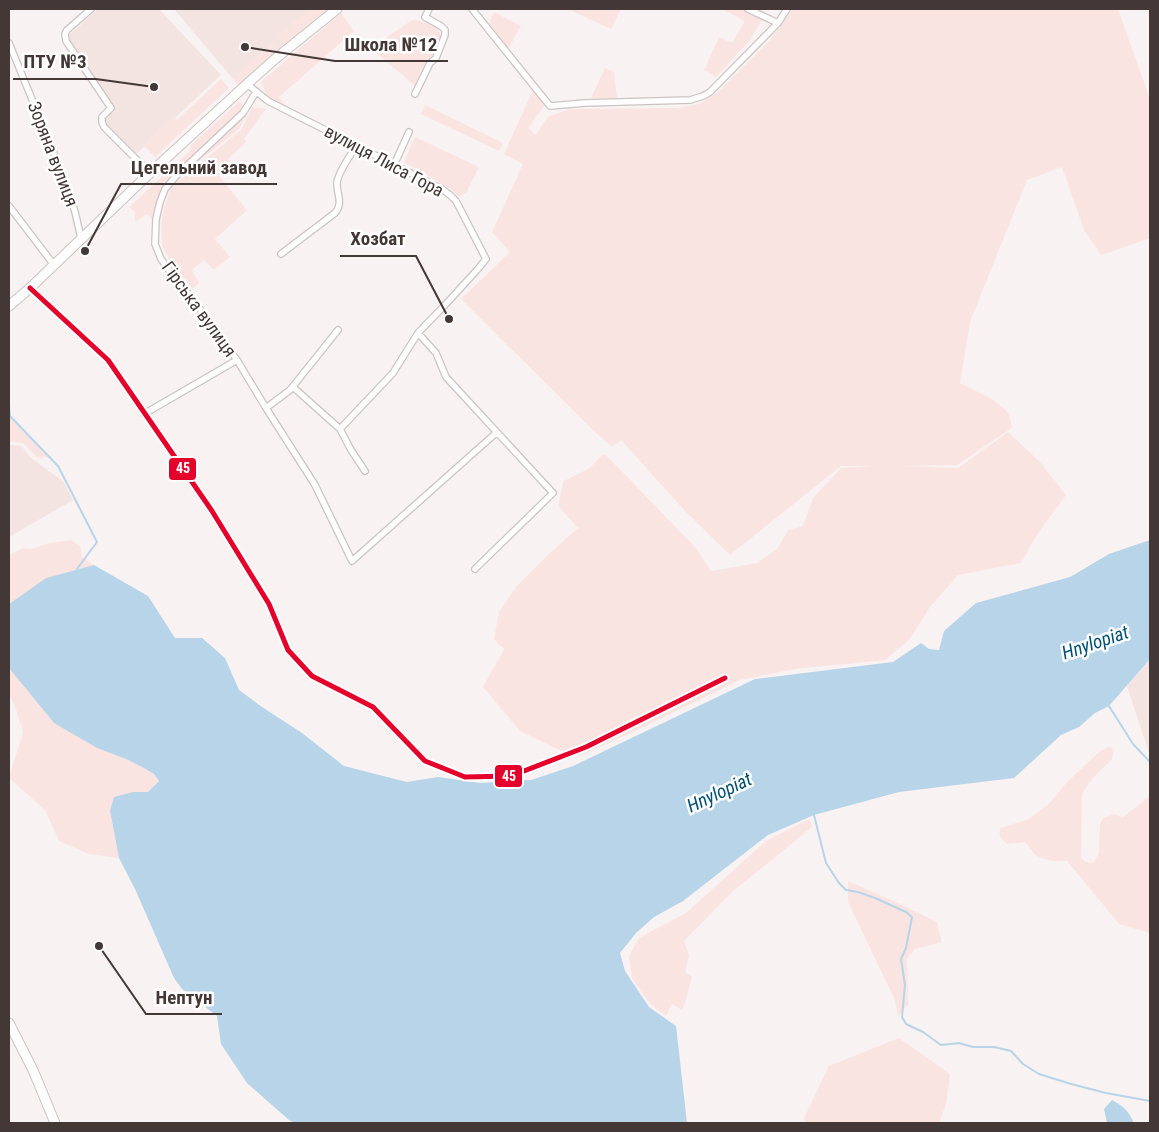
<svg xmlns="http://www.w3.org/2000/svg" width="1159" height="1132" font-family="'Roboto Condensed',sans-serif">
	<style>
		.built { fill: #f3e4e2 }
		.green { fill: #fae4e1 }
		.water { fill: #b8d4e8 }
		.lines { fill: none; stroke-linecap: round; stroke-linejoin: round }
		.stream { stroke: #b8d4e8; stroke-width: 2 }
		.minor-casing { stroke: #cbc4c3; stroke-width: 8 }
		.primary-casing { stroke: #cbc4c3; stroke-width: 11 }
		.minor { stroke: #fefdfd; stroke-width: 5.5 }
		.primary { stroke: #fefdfd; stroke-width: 9 }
		.bus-1-casing { stroke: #fff; stroke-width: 9 }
		.bus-1 { stroke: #e4002b; stroke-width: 5 }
		.labels { text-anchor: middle; stroke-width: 5; stroke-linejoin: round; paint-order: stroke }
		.street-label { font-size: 18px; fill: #433836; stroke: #fff }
		.water-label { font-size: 19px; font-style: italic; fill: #005175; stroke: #fff }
		.leader { fill: none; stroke: #433836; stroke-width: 2 }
		.callout-dot { fill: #433836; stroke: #fff; stroke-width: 2 }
		.callout-label { font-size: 19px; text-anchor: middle; font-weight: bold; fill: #433836; stroke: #fff; stroke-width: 5; stroke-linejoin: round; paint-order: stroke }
		.line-badge { stroke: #fff; stroke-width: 2 }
		.badge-label { font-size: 14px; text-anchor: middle; font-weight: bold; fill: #fff }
	</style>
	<rect width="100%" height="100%" fill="#f8f2f2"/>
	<path class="built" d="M98 9H159L221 75 135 155 106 125 104 118 114 108 67 37Z
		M174 9H331L239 86Z
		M9 445 21 446 31 458 63 481 73 500 9 537Z
		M1150 659V754L1149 753 1127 686Z"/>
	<path class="green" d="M310 9H331L286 46 278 35Z
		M568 9H621L611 29Z
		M722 9H743L763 19 751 37 752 38 716 77 704 70 719 37 732 43 745 21Z
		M793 9H1118L1150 99V238L1101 255 1084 230 1062 167 1027 180 970 322 960 383 992 399 1009 413 1012 428 957 465 903 466 958 468 1008 432 1040 462 1066 495 1036 536 1021 563 958 575 930 607 909 640 885 660 795 669 740 680 631 733 580 756 557 749 520 731 483 687 505 648 499 645 494 639 499 612 516 587 552 551 578 528 558 506 564 481 590 468 601 456 605 454 696 548 711 571 757 563 778 548 788 530 803 526 813 498 841 468 872 466H841L730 555 685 511 621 440 612 447 594 431 461 299 510 252 492 232 523 164 504 154 533 90 544 106 528 128 536 135 542 125 549 116 570 109 679 108 699 104 717 93 771 39Z
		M494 12 521 26 509 47 507 48 489 23Z
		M341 13 354 31 279 97 286 106 268 99 261 82Z
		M412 20C431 22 450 29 436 52 434 55 429 57 427 60 422 68 419 77 415 86L372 49 390 35Z
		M274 41 281 50 239 86 233 77Z
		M605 68 614 72 617 98H591Z
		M221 79 229 88 155 157 143 145 173 116 177 120Z
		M239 102H241L243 106 251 107 239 129 194 165 169 190 164 204 159 228 147 214 135 222V212L129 207 190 151 191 145Z
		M425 105 503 143 499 151 421 114Z
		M252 107 266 109 244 139 246 142 228 159 231 162 223 170 219 176 247 210 215 239 230 257 214 270 204 260 192 270 199 283 192 289 172 265 162 245 161 223 165 205 170 189 195 167 241 130Z
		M415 137 479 167 466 193 458 197 451 189 404 162Z
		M9 405 10 416 50 457 38 458 23 443 9 441Z
		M71 540 80 546 82 557 94 565 46 578 9 604V555L23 548 32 549 50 543Z
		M9 668 54 723 144 768 154 774 159 781 148 792 110 811 119 858 89 854 59 841 45 810 9 778 23 732 15 706 9 694Z
		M1108 747 1112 748 1113 753 1112 759 1091 780 1083 792 1082 797 1081 858 1088 863 1094 862 1099 853 1100 825 1103 818 1114 814 1123 817 1150 796V933L1119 924 1067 861H1052L1036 856 1025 842 1007 844C1002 839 997 836 1001 828L1029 819 1049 804 1067 782 1099 752Z
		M809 819 812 827 732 892 684 941 689 955 685 972 692 977 684 1006 682 1010 672 1004 666 1016 660 1012 647 1000 632 978 629 956 639 938 686 913 766 841Z
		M848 881 900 904 937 922 942 942 915 949 907 958 908 1004 898 1017 895 1000 848 902Z
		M899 1038 950 1074 946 1104 939 1123H805L804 1118 829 1066Z"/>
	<path class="water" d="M1150 540V659L1109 706 1095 713 1079 727 1061 735 1014 778 899 792 814 815 768 835 683 901 654 917 636 933 620 953 625 971 649 1007 676 1026 687 1123H295L289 1120 247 1083 221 1044 217 1016 182 989 174 978 135 889 119 858 110 811 114 797 133 792H148L159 781 154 774 144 768 126 759 97 748 54 723 9 668V604L46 578 94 565 148 596 175 638H202L225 658 239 690 262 707 302 733 344 766 407 782 438 777 480 783 531 780 573 766 755 679 893 662 921 643 929 649 939 650 944 631 976 603 1070 577 1109 554Z
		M1112 1100C1124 1107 1128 1110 1134 1123H1107L1104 1109Z"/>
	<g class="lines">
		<path class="stream" d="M9 405 10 416 58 466 97 542 77 569
			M1109 706 1133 744 1150 762
			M814 815 826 863 839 883 846 890 858 892 875 898 906 912 912 917 906 948 901 959 905 985 902 1017 906 1024 923 1032 941 1045 959 1043 973 1047H994L1011 1051 1023 1064 1039 1074 1071 1084 1106 1093 1150 1101"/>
		<defs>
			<path id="minor" d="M91 9 67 30 65 34 66 41 111 108 102 117V122L104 127 150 173
				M472 9 550 106 585 103 690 100 703 96 710 92 778 23 787 9
				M748 9 778 23
				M9 43 65 180 75 212 81 238
				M247 84 268 101 442 189 450 195 456 201 486 259 477 270 445 305 418 333 393 373 340 429
				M256 92 243 113 177 175 165 189 160 202 156 219 155 244 161 259 168 269 192 298 237 360 266 408 315 485 352 561 496 433
				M415 94 430 63 436 58 445 35V30L441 26 425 17 429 9
				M394 165 409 132
				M9 206 54 265
				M281 254 335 213C344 203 336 193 337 182 339 171 350 156 356 146
				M30 288 108 360 212 511 269 604 288 650 312 676 373 707 425 761 465 777 511 776 586 747 725 678
				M418 333 436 353 446 377 553 493 475 569
				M293 387 340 429 351 450 365 471
				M266 408 290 390 338 330
				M144 414 237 360"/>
			<path id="primary" d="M9 306 30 288 150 173 247 84 275 59 337 9
				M9 1023 33 1070 55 1123"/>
		</defs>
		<use href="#minor" class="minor-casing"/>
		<use href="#primary" class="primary-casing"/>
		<use href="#minor" class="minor"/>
		<use href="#primary" class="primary"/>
		<defs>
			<path id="bus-1" d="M30 288 108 360 212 511 269 604 288 650 312 676 373 707 425 761 465 777 511 776 586 747 725 678"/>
		</defs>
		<use href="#bus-1" class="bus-1-casing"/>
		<use href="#bus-1" class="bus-1"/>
	</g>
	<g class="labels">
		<g class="street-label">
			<text transform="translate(53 154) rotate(69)" y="6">Зоряна вулиця</text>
			<text transform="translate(384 161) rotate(28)" y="6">вулиця Лиса Гора</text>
			<text transform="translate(199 309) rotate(54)" y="6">Гірська вулиця</text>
		</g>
		<g class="water-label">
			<text transform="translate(1095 642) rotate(-19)" y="7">Hnylopiat</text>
			<text transform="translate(719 792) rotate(-25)" y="7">Hnylopiat</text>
		</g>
	</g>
	<path class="leader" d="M245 47L335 61H448M154 87L96 79H13M85 251L121 184H277M449 319L416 256H340M99 946L146 1014H222"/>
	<g class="callout-dot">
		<circle cx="245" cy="47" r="5"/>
		<circle cx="154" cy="87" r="5"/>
		<circle cx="85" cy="251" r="5"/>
		<circle cx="449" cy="319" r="5"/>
		<circle cx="99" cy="946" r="5"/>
	</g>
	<g class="callout-label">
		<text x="391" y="51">Школа №12</text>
		<text x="55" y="68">ПТУ №3</text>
		<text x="199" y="174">Цегельний завод</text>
		<text x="378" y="245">Хозбат</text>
		<text x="184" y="1004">Нептун</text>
	</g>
	<g class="line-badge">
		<rect x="168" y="457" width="29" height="24" rx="5" fill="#e4002b"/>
		<rect x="494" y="764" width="29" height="24" rx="5" fill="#e4002b"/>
	</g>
	<g class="badge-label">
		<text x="183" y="473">45</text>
		<text x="509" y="781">45</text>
	</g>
	<rect width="1159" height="1132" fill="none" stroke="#433836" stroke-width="20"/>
</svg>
